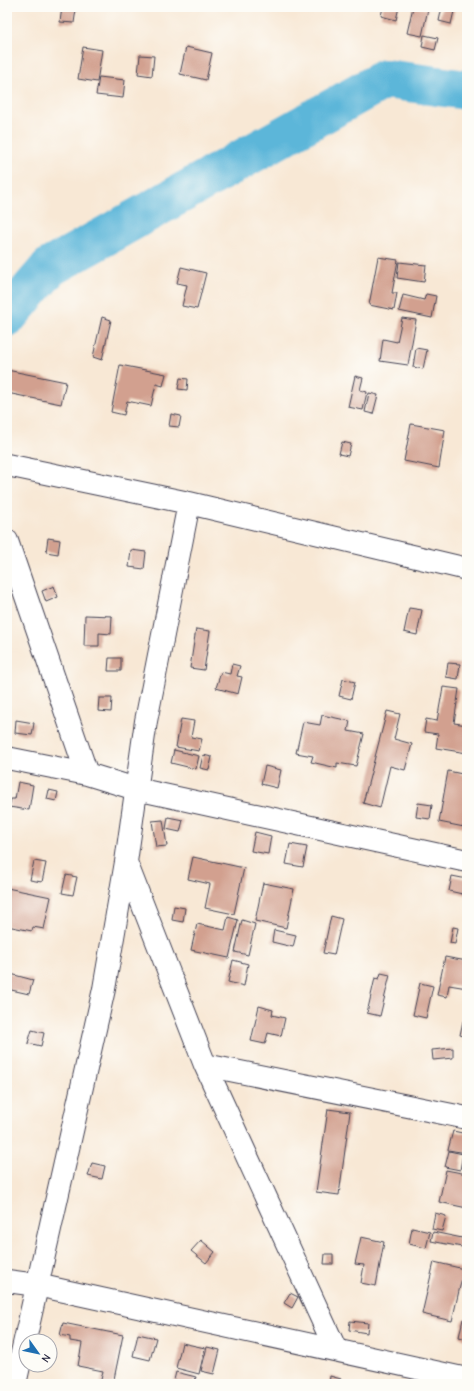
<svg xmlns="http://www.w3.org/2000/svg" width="474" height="1391" font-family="'Comic Neue',sans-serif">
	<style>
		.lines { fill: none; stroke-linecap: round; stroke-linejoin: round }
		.river { stroke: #5bb6d9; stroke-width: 40 }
		.building { fill: #d2a08f }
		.minor-casing { stroke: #424052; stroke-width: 24 }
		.minor { stroke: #fff; stroke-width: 22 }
	</style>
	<rect width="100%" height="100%" fill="#fdfcf7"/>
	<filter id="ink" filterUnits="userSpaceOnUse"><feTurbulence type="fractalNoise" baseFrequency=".025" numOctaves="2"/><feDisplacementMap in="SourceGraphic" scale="8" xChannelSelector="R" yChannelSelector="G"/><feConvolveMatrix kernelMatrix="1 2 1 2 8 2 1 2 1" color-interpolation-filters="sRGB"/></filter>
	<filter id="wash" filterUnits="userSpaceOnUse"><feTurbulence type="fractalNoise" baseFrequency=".012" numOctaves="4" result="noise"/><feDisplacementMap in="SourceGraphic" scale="16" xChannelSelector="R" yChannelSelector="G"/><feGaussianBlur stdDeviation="0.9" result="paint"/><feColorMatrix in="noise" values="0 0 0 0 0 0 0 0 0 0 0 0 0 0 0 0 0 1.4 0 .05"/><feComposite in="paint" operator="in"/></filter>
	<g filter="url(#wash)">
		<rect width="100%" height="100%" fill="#f8e8d5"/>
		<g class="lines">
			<path class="river" d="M7 317 50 267 385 79 467 90"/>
		</g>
		<g id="blocks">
			<path class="building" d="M62 7 76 9 74 23 60 22Z
				M383 7H399L396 20 381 16Z
				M413 7 428 9 422 36 407 33Z
				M442 7H455L451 24 439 21Z
				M424 35 438 38 435 50 422 47Z
				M83 47 102 50 97 82 78 79Z
				M186 47 212 53 206 80 180 74Z
				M140 55 154 56 152 76 138 74Z
				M99 77 125 80 123 98 96 95Z
				M378 257 398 260 392 293H397L394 310 369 305Z
				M399 262 426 265 424 282 397 278Z
				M181 267 206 273 197 309 182 306 187 285 177 283Z
				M426 294 436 296 432 318 399 311 403 295 424 300Z
				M102 317 111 320 102 360 93 357Z
				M402 318 416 320 408 365 380 361 383 339 397 342Z
				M416 348 427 350 423 369 413 367Z
				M120 365 166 374 163 386 156 384 151 406 127 401 124 415 111 412Z
				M7 370 66 382 61 404 7 393Z
				M355 376 363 378 360 390 367 392 363 410 348 407Z
				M180 378 188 379 187 390 178 389Z
				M369 393 378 395 373 414 365 412Z
				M171 414 181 416 179 427 169 426Z
				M411 424 445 430 439 468 404 461Z
				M342 442 351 444 348 456 339 454Z
				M48 538 60 540 58 554 46 552Z
				M131 550 146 552 144 569 129 567Z
				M54 586 58 597 46 602 42 591Z
				M409 608 422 610 417 635 404 632Z
				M85 615 112 616 111 634 99 633V646H84Z
				M196 629 210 631 204 670 190 668Z
				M109 658H121V671H108Z
				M448 663 460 664 458 679 446 677Z
				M232 664 240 666 237 676 242 677 238 694 216 688 221 672 230 674Z
				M343 679 355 682 351 699 339 696Z
				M443 687 459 689 454 723 467 725V753L436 748 438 734 424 732 426 719 437 721Z
				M99 698H112L111 712 98 711Z
				M387 711 400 714 394 739 412 744 405 770 390 766 380 808 363 803Z
				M322 715 350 721 348 731 364 734 356 766 337 763V768L311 762 313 756 296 753 303 722 320 725Z
				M181 719 194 721 191 737 202 739 199 751 176 747Z
				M16 720 34 723 32 735 15 733Z
				M174 750 199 756 196 769 171 763Z
				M203 755 212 757 209 770 200 768Z
				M265 766 281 770 277 788 261 784Z
				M448 771 467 775V812L464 827 439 822Z
				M18 782 33 785 29 810 9 807 11 799H15Z
				M49 790 58 792 56 801 47 799Z
				M418 803 432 805 430 819 416 817Z
				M168 817 183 820 180 832 166 829Z
				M163 820 167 846 156 847 152 821Z
				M255 832 271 836 268 854 251 851Z
				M290 844 307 847 303 867 286 864Z
				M193 857 244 868 234 914 205 908 210 884 188 879Z
				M34 861 46 863 42 882 30 880Z
				M66 875 77 877 73 895 62 893Z
				M452 876 467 879V895L449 891Z
				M263 883 294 889 286 928 255 921Z
				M7 888 51 897 44 929 33 927 32 931 7 926Z
				M174 906 185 908 183 922 172 920Z
				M331 916 342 919 334 955 323 953Z
				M228 917 238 920 229 958 191 950 197 924 225 930Z
				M242 920 255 924 248 955 235 952Z
				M453 927 458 928 455 944 450 943Z
				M274 930 296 935 293 947 272 942Z
				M445 957 467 961V988L449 985 447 997 437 995Z
				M233 960 248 964 244 986 228 982Z
				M7 973 33 980 29 994 7 989Z
				M381 973 390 975 380 1016 367 1013 375 978 379 979Z
				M420 983 433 986 426 1018 413 1015Z
				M259 1006 273 1010 272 1015 285 1018 281 1036 268 1033 265 1044 251 1041Z
				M463 1021 467 1022V1037L460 1035Z
				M32 1030 44 1033 41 1046 28 1043Z
				M453 1048V1058L433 1060 432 1050Z
				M328 1109 350 1112 339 1195 316 1192Z
				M453 1131 467 1134V1153L448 1150Z
				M449 1151 463 1154 460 1170 445 1167Z
				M92 1163 105 1166 102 1179 88 1176Z
				M446 1170 467 1174V1208L439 1202Z
				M435 1213 446 1216 442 1231 432 1229Z
				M412 1228 430 1232 426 1248 409 1244Z
				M433 1232 467 1239V1248L431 1241Z
				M361 1237 384 1242 376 1286 361 1283 364 1265 355 1264Z
				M201 1240 215 1252 206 1263 191 1251Z
				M325 1254H333V1264H324Z
				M434 1262 464 1269 452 1321 422 1314Z
				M290 1293 298 1297 292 1308 284 1303Z
				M463 1319H467V1339L459 1337Z
				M350 1321 368 1323 367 1333 349 1330Z
				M63 1323 123 1335 113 1384H100L103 1371 78 1366 82 1343 70 1341V1337L60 1335Z
				M138 1334 156 1338 150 1360 133 1356Z
				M182 1343 205 1348 199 1374 176 1368Z
				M207 1347 220 1350 214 1374 201 1371Z
				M176 1372 196 1377 194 1384H173Z
				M330 1376 341 1379 340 1384H329Z"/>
		</g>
	</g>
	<g filter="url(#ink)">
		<use href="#blocks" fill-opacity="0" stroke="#424052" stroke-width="1"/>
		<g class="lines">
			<defs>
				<path id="minor" d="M7 465 189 503 467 569
					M7 541 87 774 136 789 467 861
					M7 758 87 774
					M126 862 205 1065 336 1350
					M205 1065 467 1118
					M7 1281 37 1285 467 1379
					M15 1384 104 989 126 862 146 721 189 503"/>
			</defs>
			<use href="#minor" class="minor-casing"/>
			<use href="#minor" class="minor"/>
		</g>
	</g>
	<rect width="474" height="1391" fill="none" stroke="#fdfcf7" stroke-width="24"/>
	<g transform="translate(38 1353) rotate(123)"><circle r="19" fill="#fdfcf7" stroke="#a5a5ac"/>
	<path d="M0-3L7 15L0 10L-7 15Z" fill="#1f6fb2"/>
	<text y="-6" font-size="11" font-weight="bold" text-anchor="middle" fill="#22223b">N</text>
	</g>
</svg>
